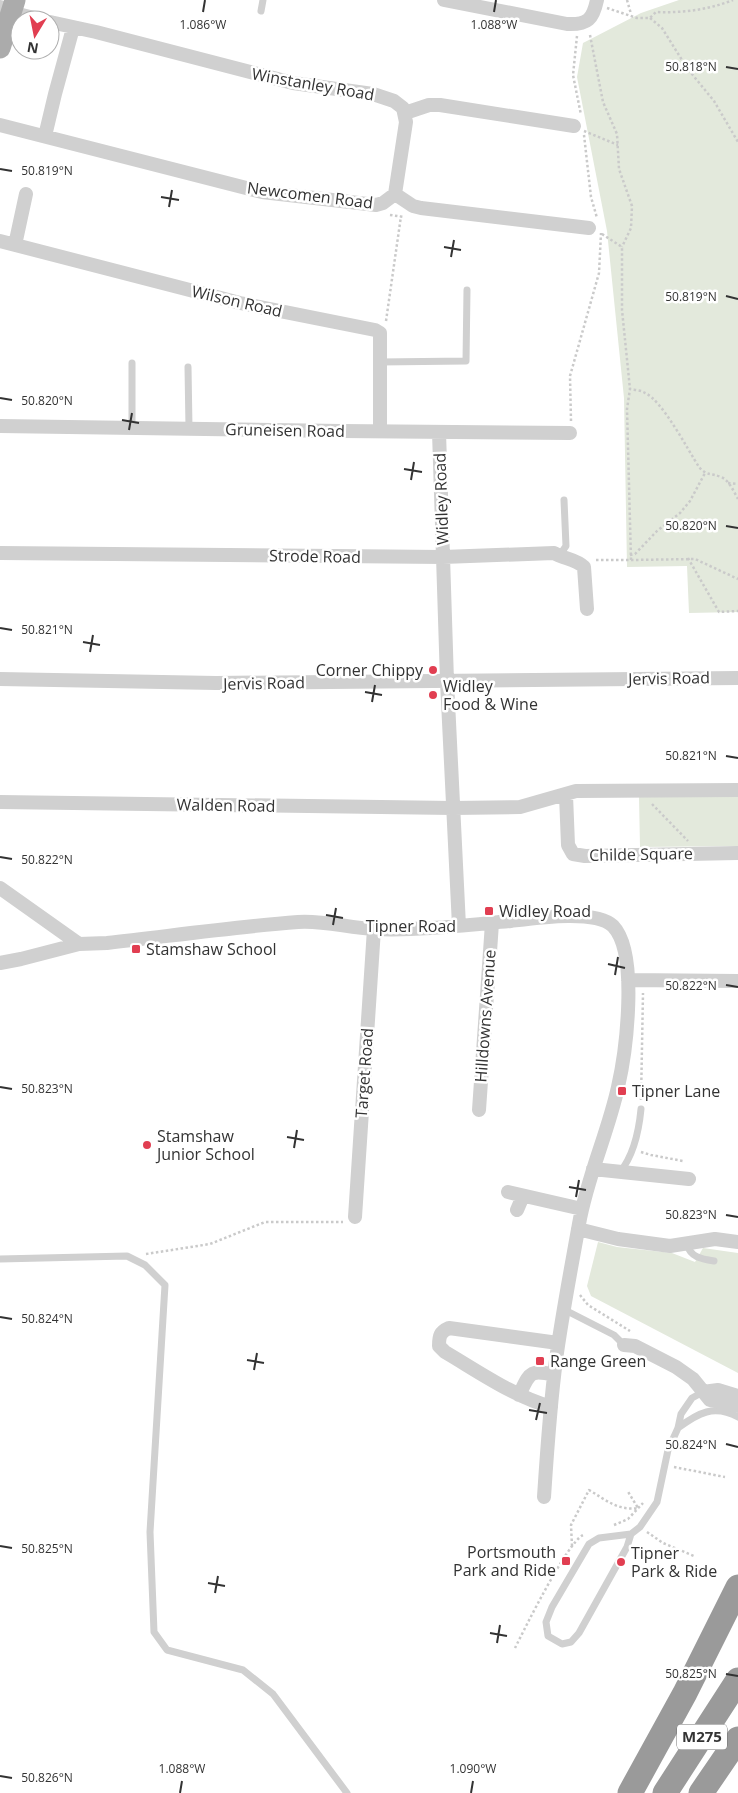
<svg xmlns="http://www.w3.org/2000/svg" width="738" height="1793" font-family="'Open Sans',sans-serif">
	<style>
		.green { fill: #e3e9dc }
		.lines { fill: none; stroke-linecap: round; stroke-linejoin: round }
		.path { stroke: #cacaca; stroke-width: 2.5; stroke-dasharray: 2.5 2.5; stroke-linecap: butt }
		.lane { stroke: #d0d0d0; stroke-width: 7 }
		.street { stroke: #d0d0d0; stroke-width: 14 }
		.primary { stroke: #ababab; stroke-width: 21 }
		.highway { stroke: #9a9a9a; stroke-width: 25 }
		.ticks { fill: none; stroke: #333; stroke-width: 2 }
		.poi-dot { fill: #e13e51; stroke: #fff; stroke-width: 2 }
		.labels { text-anchor: middle; stroke-width: 5; stroke-linejoin: round; paint-order: stroke }
		.shield { fill: #fff; stroke: #707070; stroke-width: 1 }
		.shield-label { font-size: 15px; font-weight: bold; fill: #333 }
		.street-label { font-size: 16px; fill: #333; stroke: #fff }
		.poi-label { font-size: 16px; fill: #333; stroke: #fff; text-anchor: start }
		.ticks-label { font-size: 12px; text-anchor: middle; fill: #333; stroke: #fff; stroke-width: 5; stroke-linejoin: round; paint-order: stroke }
	</style>
	<rect width="100%" height="100%" fill="#fff"/>
	<path class="green" d="M679 0H738V612L689 613 687 566 627 567 624 398 607 231 577 77 583 43 641 13Z
		M738 795V846L640 847 639 797Z
		M598 1242 617 1247 672 1253 695 1262 703 1248 738 1253V1373L591 1296 587 1286Z"/>
	<g class="lines">
		<path class="path" d="M627 0 631 14
			M607 8 637 18H650L656 12C682 13 708 10 733 0
			M650 18 662 28 687 68 714 101 738 142
			M590 35 603 102 617 134 619 169 632 206 631 228 622 247
			M577 36 573 75 581 115
			M584 131 618 145
			M584 135 591 197 597 218
			M390 215 404 217
			M602 234 622 247V310L630 389C635 390 641 390 645 393 662 400 688 450 699 467 707 476 711 473 721 477 729 480 734 492 738 499
			M386 321 401 216
			M571 421 570 376 599 273 601 233
			M728 483 738 484
			M630 555 635 554 657 531 680 513 690 501 705 473
			M688 558 719 612 738 611
			M596 560H631L627 409 630 389
			M631 560 695 559 738 579
			M652 804 688 841
			M641 1100 643 993
			M641 1152 651 1155 683 1161
			M146 1254 210 1244 265 1222H343
			M580 1295 588 1305 630 1331
			M674 1467 725 1477
			M614 1525 628 1519 643 1503
			M647 1532 663 1543 694 1556
			M572 1546 571 1525 589 1490C606 1500 618 1511 638 1508L627 1490
			M515 1648C525 1628 567 1543 583 1535"/>
		<path class="lane" d="M261 11 263 0
			M380 362 466 361 467 290
			M132 363V427
			M188 367 189 428
			M559 556 566 546 564 500
			M620 1172C633 1156 639 1130 641 1109
			M687 1244C690 1257 701 1259 714 1261
			M0 1259 127 1256 145 1265 165 1285 150 1532 154 1632 167 1650 243 1670 273 1694 347 1793
			M565 1310 614 1335 624 1345
			M678 1428C698 1413 714 1404 738 1417
			M631 1534 599 1538 589 1544 552 1607 546 1622 548 1636 562 1644 571 1642 579 1633 627 1547 631 1534 640 1527 657 1502 668 1450 678 1428 681 1414 692 1398 703 1392"/>
		<path class="street" d="M444 0 567 24C588 25 593 19 597 0
			M0 7 18 14 42 20
			M50 22 96 32 293 83 373 94 394 101 403 108 406 122 395 194
			M405 113 429 105H440L574 126
			M0 125 262 192 376 205 383 203 395 194
			M45 136 55 94 73 28
			M395 194 413 206 421 208 589 228
			M0 241 240 303 375 330 380 333V431
			M15 245 26 194
			M0 426 341 431 570 433
			M439 432 447 681 459 926
			M0 553 443 557 554 553C564 559 576 559 584 567L587 609
			M0 679 216 683 738 678
			M566 795 568 845 573 854 585 856 738 853
			M0 802 453 808 520 807 576 791 738 790
			M0 888 79 944
			M0 963 21 959 79 944 107 943C170 936 234 927 298 922 323 920 349 928 374 929 418 931 467 925 511 921 535 918 596 909 613 926 639 953 626 1052 618 1087 608 1133 587 1177 579 1224 571 1269 562 1315 556 1360 550 1405 547 1451 544 1497
			M628 980 738 981
			M479 1110 492 923
			M593 1169 689 1179
			M508 1192 582 1209
			M517 1210 523 1196
			M355 1217 374 929
			M578 1229 618 1239 670 1246 715 1239 738 1242
			M624 1345 635 1346 676 1367 693 1379 710 1400 738 1406
			M703 1392 718 1390 738 1396
			M519 1395C530 1373 529 1369 554 1375
			M551 1407C513 1396 479 1372 445 1352L439 1346C439 1336 440 1332 449 1328L558 1343"/>
		<path class="primary" d="M0 48 15 0"/>
		<path class="highway" d="M630 1793 685 1693 738 1587
			M665 1793 738 1680
			M701 1793 738 1739"/>
	</g>
	<path class="ticks" d="M203 12 205 0M494 12 496 0M726 67 738 69M0 169 12 171M161 197 179 200M169 207 172 190M444 247 461 250M451 257 454 240M726 296 738 299M0 398 12 400M122 420 139 423M129 430 132 413M404 469 422 472M411 480 414 462M726 526 738 528M0 628 12 630M83 642 100 645M90 652 93 635M365 692 382 695M372 702 375 685M726 756 738 758M0 857 12 859M326 915 343 918M333 925 336 908M608 964 625 968M615 975 618 957M726 985 738 987M0 1087 12 1089M287 1137 304 1140M294 1148 297 1130M569 1187 586 1190M576 1197 579 1180M726 1215 738 1217M0 1317 12 1319M247 1360 264 1363M254 1370 257 1353M529 1410 547 1413M536 1420 540 1403M726 1444 738 1447M0 1546 12 1548M208 1583 225 1586M215 1593 218 1576M490 1633 507 1636M497 1643 500 1625M726 1674 738 1676M0 1776 12 1778M180 1793 182 1781M471 1793 473 1781"/>
	<g class="poi-dot">
		<circle cx="433" cy="670" r="5"/>
		<circle cx="433" cy="695" r="5"/>
		<rect x="484" y="906" width="10" height="10" rx="2.5"/>
		<rect x="131" y="944" width="10" height="10" rx="2.5"/>
		<rect x="617" y="1086" width="10" height="10" rx="2.5"/>
		<circle cx="147" cy="1145" r="5"/>
		<rect x="535" y="1356" width="10" height="10" rx="2.5"/>
		<rect x="561" y="1556" width="10" height="10" rx="2.5"/>
		<circle cx="621" cy="1562" r="5"/>
	</g>
	<g class="labels">
		<rect class="shield" x="677" y="1724.5" width="50" height="25" rx="4"/>
		<g class="shield-label">
			<text x="702" y="1742">M275</text>
		</g>
		<g class="street-label">
			<text transform="translate(313 84) rotate(10)" y="6">Winstanley Road</text>
			<text transform="translate(310 195) rotate(7)" y="6">Newcomen Road</text>
			<text transform="translate(237 301) rotate(13)" y="6">Wilson Road</text>
			<text transform="translate(285 430) rotate(1)" y="6">Gruneisen Road</text>
			<text transform="translate(441 499) rotate(-92)" y="6">Widley Road</text>
			<text transform="translate(315 556) rotate(1)" y="6">Strode Road</text>
			<text transform="translate(669 678) rotate(-1)" y="6">Jervis Road</text>
			<text transform="translate(264 683) rotate(-1)" y="6">Jervis Road</text>
			<text transform="translate(226 805) rotate(1)" y="6">Walden Road</text>
			<text transform="translate(641 854) rotate(-1)" y="6">Childe Square</text>
			<text x="411" y="932">Tipner Road</text>
			<text transform="translate(485 1016) rotate(-86)" y="6">Hilldowns Avenue</text>
			<text transform="translate(364 1073) rotate(-86)" y="6">Target Road</text>
		</g>
		<g class="poi-label">
			<text x="423" y="676" text-anchor="end">Corner Chippy</text>
			<text x="443" y="692">Widley<tspan x="443" dy="18">Food &amp; Wine</tspan></text>
			<text x="499" y="917">Widley Road</text>
			<text x="146" y="955">Stamshaw School</text>
			<text x="632" y="1097">Tipner Lane</text>
			<text x="157" y="1142">Stamshaw<tspan x="157" dy="18">Junior School</tspan></text>
			<text x="550" y="1367">Range Green</text>
			<text x="556" y="1558" text-anchor="end">Portsmouth<tspan x="556" dy="18">Park and Ride</tspan></text>
			<text x="631" y="1559">Tipner<tspan x="631" dy="18">Park &amp; Ride</tspan></text>
		</g>
	</g>
	<g class="ticks-label">
		<text x="203" y="29">1.086°W</text>
		<text x="494" y="29">1.088°W</text>
		<text x="691" y="71">50.818°N</text>
		<text x="47" y="175">50.819°N</text>
		<text x="691" y="301">50.819°N</text>
		<text x="47" y="405">50.820°N</text>
		<text x="691" y="530">50.820°N</text>
		<text x="47" y="634">50.821°N</text>
		<text x="691" y="760">50.821°N</text>
		<text x="47" y="864">50.822°N</text>
		<text x="691" y="990">50.822°N</text>
		<text x="47" y="1093">50.823°N</text>
		<text x="691" y="1219">50.823°N</text>
		<text x="47" y="1323">50.824°N</text>
		<text x="691" y="1449">50.824°N</text>
		<text x="47" y="1553">50.825°N</text>
		<text x="691" y="1678">50.825°N</text>
		<text x="182" y="1773">1.088°W</text>
		<text x="473" y="1773">1.090°W</text>
		<text x="47" y="1782">50.826°N</text>
	</g>
	<g transform="translate(35 35) rotate(190)"><circle r="24" fill="#ffffff" stroke="#adadad"/>
	<path d="M0-4L9 19L0 12L-9 19Z" fill="#e13e51"/>
	<text y="-8" font-size="14" font-weight="bold" text-anchor="middle" fill="#333333">N</text>
	</g>
</svg>
